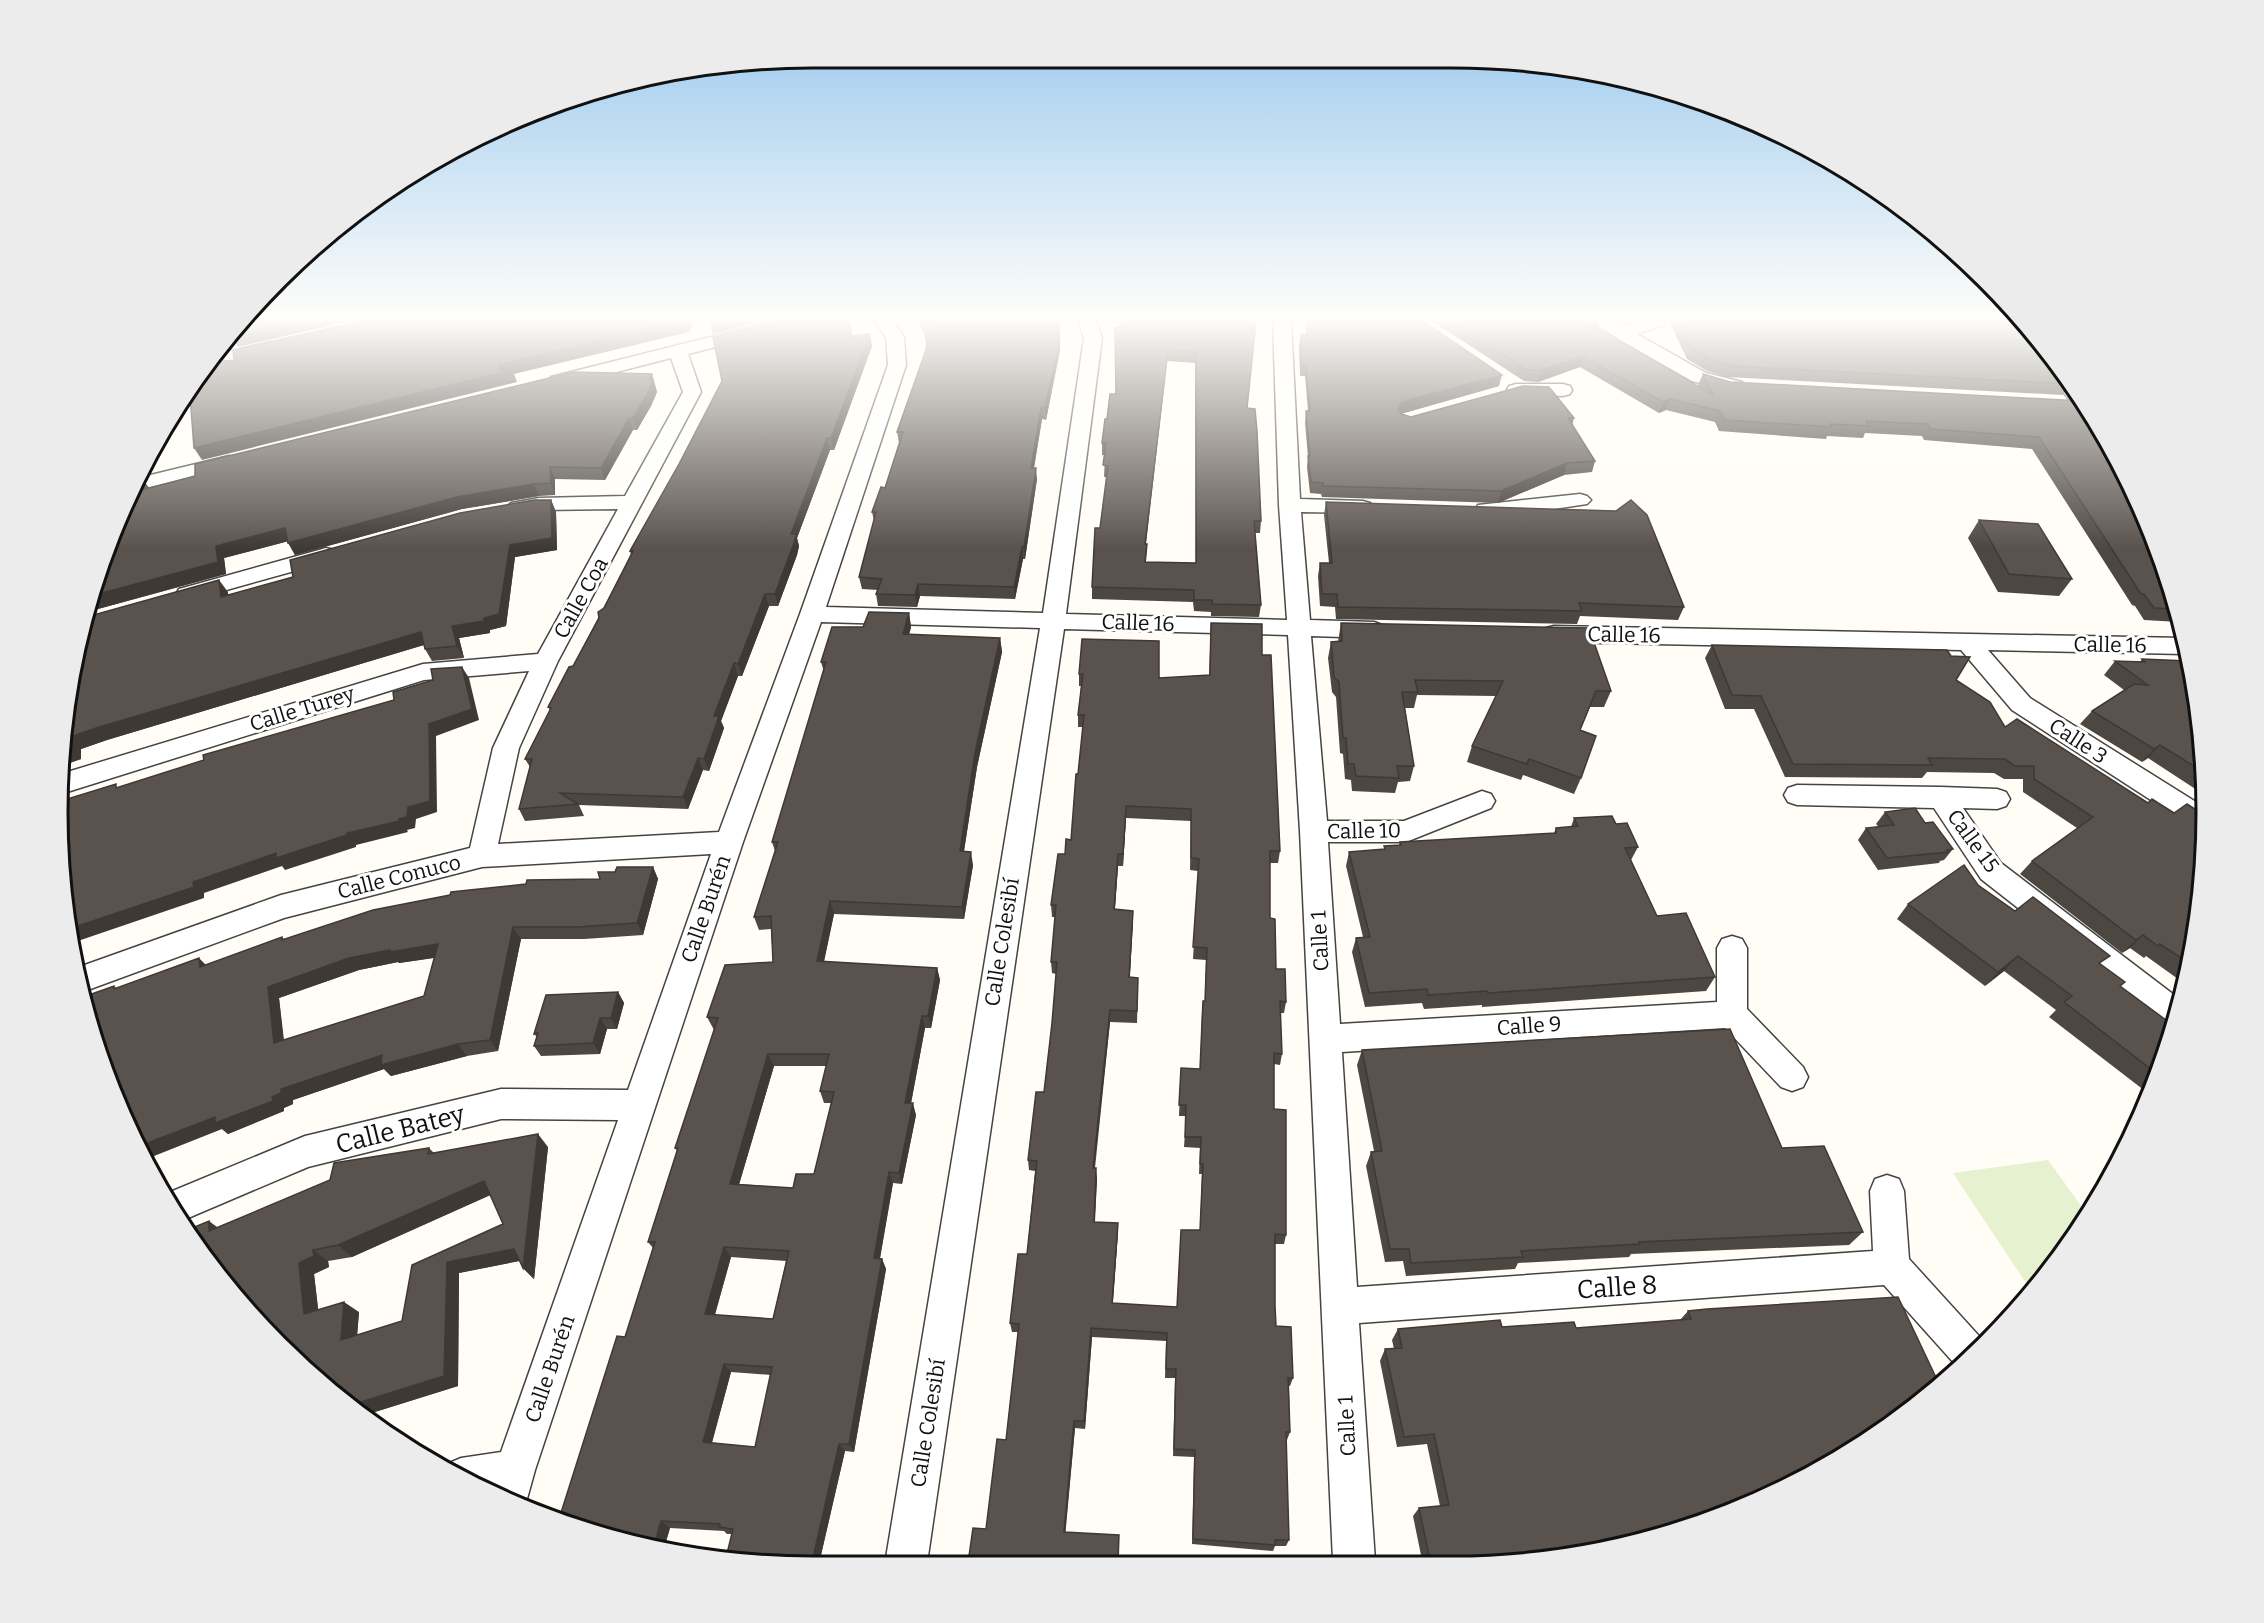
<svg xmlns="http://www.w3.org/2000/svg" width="2264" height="1623" font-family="Bitter,serif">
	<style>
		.pitch { fill: #e6f2cf }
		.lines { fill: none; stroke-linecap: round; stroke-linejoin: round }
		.street-casing { stroke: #444; stroke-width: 3 }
		.street { fill: #fff; fill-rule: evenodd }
		.wall { fill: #4d4742; fill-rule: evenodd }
		.shaded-wall { fill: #3f3936 }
		.building { fill: #5a524d; stroke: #3f3936; stroke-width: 1.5; fill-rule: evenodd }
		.labels { text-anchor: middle; stroke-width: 6; stroke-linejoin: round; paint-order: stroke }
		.street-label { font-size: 21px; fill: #111; stroke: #fff }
		.near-street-label { font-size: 26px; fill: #111; stroke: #fff }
		.rim { fill: none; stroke: #111; stroke-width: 3 }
	</style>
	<rect width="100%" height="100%" fill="#fffdf5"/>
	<path class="pitch" d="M2048 1160 2087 1214 2051 1271 2032 1292 1953 1173Z"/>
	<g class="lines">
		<defs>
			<path id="street" d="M774 321H806L803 325 688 354 701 392 558 661 519 748 498 844 719 832 800 614 888 365 886 337 875 321H893L904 337 906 365 826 607 1043 613 1084 338 1078 321H1096L1102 338 1066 614 1287 620 1279 505 1273 321H1291L1300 499 1363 501 1370 503 1374 507 1370 511 1363 513 1301 512 1310 620 1374 622 1382 625 1386 630 1382 635 1374 638 1311 636 1327 821H1404L1482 791 1491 794 1495 801 1491 808 1406 842H1328L1340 1024 1717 1002V948L1722 939 1732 936 1742 939 1747 948V1009L1803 1067 1808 1077 1803 1087 1792 1091 1781 1087 1725 1028 1342 1052 1357 1287 1873 1251 1870 1191 1875 1179 1887 1175 1899 1179 1904 1191 1909 1259 1979 1336 1983 1344 1962 1366 1953 1362 1884 1285 1359 1323 1375 1561H1333L1300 831 1288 635 1064 629 927 1563 885 1564 1040 628 821 622 743 842 535 1470 525 1506 477 1488 445 1468 447 1464 461 1458 501 1452 618 1120 501 1119 308 1167 181 1221 163 1195 305 1136 501 1089 628 1090 711 854 482 867 284 918 85 991 79 967 281 895 470 848 493 748 529 671 424 680 64 793V773L423 664 538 654 618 509 539 510 518 513 511 511 507 507 511 503 539 498 625 496 683 392 671 358 558 387 551 385 549 381 551 377Z
				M1593 321H1615L1624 326 1639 321H1667L1664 325 1637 334 1706 373 1742 382 1744 386 1742 390 1735 392 1692 381 1615 337Z
				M2010 321H2025L2110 443 2101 442Z
				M270 342 276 343 279 347 276 351 232 361 215 358 221 348 232 351Z
				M1516 384H1563L1570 386 1572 390 1570 394 1563 396 1509 394 1507 390 1509 386Z
				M229 456 236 458 239 462 236 466 129 492 134 479Z
				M1580 494 1587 496 1591 500 1587 504 1501 517 1478 515 1475 510 1478 505Z
				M326 548 334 550 337 555 334 560 187 601 179 599 176 594 179 589Z
				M1554 626 2183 638 2185 654 1988 650 2030 698 2204 807V831L2194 828 2012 710 1961 650 1554 642 1546 640 1542 634 1546 628Z
				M1797 785 1941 787 1997 789 2006 792 2010 799 2006 806 1997 809 1963 808 2001 863 2182 1001 2173 1028 2167 1025 1981 879 1934 808 1797 805 1788 802 1784 795 1788 788Z"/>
		</defs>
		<use href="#street" class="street-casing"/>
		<use href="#street" class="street"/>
	</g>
	<path class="wall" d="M918 321H1060V350L1046 420 1042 419 1034 468 1037 479 1025 559H1023L1015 599 920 596 917 607 878 606 876 594 878 590 862 589 859 577 874 521 872 512 885 488 899 443 897 432 927 347 926 338Z
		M1120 321H1256L1247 408 1261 521 1260 533H1255L1261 605 1259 617 1211 616V612L1194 611 1193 602 1092 599V587L1107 477H1104L1105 455H1102V443L1107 419 1116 394 1121 327ZM1167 361 1195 363 1196 563 1146 562 1147 544H1146Z
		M1306 321H1423L1499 386 1401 414 1411 417 1572 425 1595 461 1592 472 1564 475 1498 503 1322 497 1321 494 1310 493 1307 467 1308 457 1305 423 1306 411H1308L1305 376H1300L1299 346 1301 334 1306 335Z
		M1432 321H1599L1597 327H1596L1699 387 1698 385 1703 374 1730 382 2106 435 2114 452H2103L2116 469 2113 473 2167 569 2179 622 2144 620 2135 606 2132 605 2032 449 1924 440 1922 436 1865 433 1863 438 1827 436 1826 439 1719 431 1715 422 1666 410 1659 413 1580 367 1538 382 1524 381Z
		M1669 321H2023L2070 384 2063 395 1727 377 1707 371 1687 359Z
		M852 336 872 346 834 450H830L797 538 799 546 797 555 778 606H769L742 676H738L721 721 724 728 709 771 703 770 688 809 579 805 584 816 525 821 519 809 530 767 525 759 550 710 548 707 573 666 631 555 630 551Z
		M652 374 657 392 651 406 637 430H633L605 480 555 479V495L539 496 462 509 295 555 288 541 224 558 226 574 87 612 97 569 149 488Z
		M551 500 556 512 557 550 515 557 506 626 490 630V633L459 638 464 658 432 661 425 649 424 645 107 740 81 749V759L64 765V713L228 592V595L293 577Z
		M1326 502 1684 607 1678 620 1580 616 1577 624 1336 619 1335 607 1320 606 1318 576 1320 563H1329L1324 515Z
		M1979 520 2072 579 2059 596 1998 592 1968 538Z
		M909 613 911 627 909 635 1000 638 1002 652 977 767 964 851 973 865 964 919 834 914 824 962 937 968 940 980 931 1028H925L911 1103 916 1115 902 1184 893 1183 880 1259H882L886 1269 854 1452 845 1451 819 1563 762 1564 732 1534H727L724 1531 670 1528 664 1548 625 1337 653 1248 648 1242 677 1151 675 1148 714 1030 707 1017 773 962 771 929 759 930 754 917 775 851 772 842 824 672 821 662 863 627ZM774 1066H826L820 1091 824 1103H831L814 1174 793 1188 739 1184ZM731 1257 786 1261 773 1319 715 1315ZM731 1372 771 1375 755 1447 712 1443Z
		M1211 623 1262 655 1280 851 1278 863H1270V918L1276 969 1286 1002 1284 1013H1280L1282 1054 1280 1065 1274 1064V1109L1286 1235 1284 1244H1275V1306L1276 1326 1293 1378 1290 1386H1289L1290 1432 1287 1440 1286 1439 1289 1540 1286 1546H1275L1273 1551 1192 1544 1194 1457 1173 1456 1175 1378H1165L1166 1341 1092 1337 1085 1429 1075 1428 1065 1533 1119 1541 1118 1562 968 1563 986 1529 1006 1440 1018 1332H1012L1010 1323 1027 1254 1035 1171 1029 1170 1028 1160 1044 1092 1052 1023 1056 974 1052 973 1051 962 1055 917H1052L1051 905 1065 854 1071 840 1083 727H1078V715L1081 686H1079V674L1159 678 1209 675ZM1126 818 1191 821 1190 870 1198 871 1193 959 1206 960 1205 1001 1202 1012 1200 1069 1181 1068 1179 1116H1186L1184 1147 1200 1148 1199 1174H1202L1200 1230 1177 1307 1113 1303 1118 1232V1223L1095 1222 1097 1179 1095 1168 1110 1022 1137 1023 1138 989 1130 977 1133 911 1115 909 1118 866H1123Z
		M1341 623 1611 691 1604 707H1590L1580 730 1581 778 1574 794 1523 775 1521 780 1467 762 1472 746 1496 696 1417 695 1414 708H1405L1414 766 1410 781 1398 782 1395 793 1352 791 1351 780 1345 779 1343 754 1340 753 1336 697 1332 692 1328 658 1331 642H1338Z
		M1712 645 1956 680 2005 727 2205 861 2185 984 2146 956 2144 958 2130 948 2122 953 2020 874 2032 861 2077 828 2023 792V779H2004L1994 773 1927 772 1922 778 1785 777 1754 709H1725L1705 658Z
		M2142 659 2201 713 2203 794 2148 758 2142 762 2080 724 2092 711 2124 690 2104 675 2115 661 2140 662Z
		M1885 812 1925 823 1953 849 1944 860 1940 861 1939 863 1878 870 1858 840 1866 828 1879 827 1876 824Z
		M1574 818 1616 824 1638 847 1631 860 1657 916 1715 977 1706 991 1482 1007V1005L1424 1009 1422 1003 1365 1007 1352 952 1356 938 1363 937 1346 866 1349 852 1384 850V846L1399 845 1400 842 1554 833 1556 828 1571 827Z
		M653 867 658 879 643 935 584 939H521L498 1051 467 1056 391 1076 384 1069 293 1100V1104L284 1108V1111L228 1134 222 1129 114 986 117 988 206 965 282 937 284 939 600 879 615 872ZM434 958 424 996 284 1040 279 998 359 970 398 962 399 963Z
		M1978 885 2015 911 2101 965 2120 986 2174 1026 2149 1094 2049 1017 2056 1010 2004 971 1985 986 1897 919 1908 904Z
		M618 992 624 1003 617 1029H607L600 1054 541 1056 534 1046 537 1037 534 1034Z
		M1362 1050 1782 1148 1863 1232 1849 1245 1631 1254 1629 1257 1518 1263 1515 1269 1406 1276 1403 1261 1385 1262 1366 1166 1371 1152 1374 1151 1357 1065Z
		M548 1147 534 1279 523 1268 520 1261 459 1273 458 1386 362 1416 218 1228 429 1148 434 1153ZM490 1195 503 1224 402 1321 357 1335 359 1312 318 1310 314 1274 329 1267 328 1261 352 1257Z
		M1707 1309 1551 1559 1422 1560 1413 1516 1419 1508 1440 1506 1427 1444 1397 1447 1380 1361 1385 1349H1394L1392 1340 1398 1329 1576 1328 1680 1320 1688 1311Z"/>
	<path class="shaded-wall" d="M295 321H350L238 347 231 336Z
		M680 321H694L689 332 514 374 517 382 202 460 194 448 499 370 498 365Z
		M714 321H763L713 334 710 322Z
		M1585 321H1599L1597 327 1582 332Z
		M1060 322V333L1058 348 1060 339V350L1046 420 1045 408Z
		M870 334 872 346 834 450 831 438Z
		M1168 350 1167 361 1144 556 1145 544Z
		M1583 356 1580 367 1538 382 1541 370Z
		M652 374 657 392 651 406 637 430 633 418Z
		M1502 375 1499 386 1400 414 1398 409 1402 402Z
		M1670 399 1666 410 1659 413 1663 402Z
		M1041 408 1042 419 1032 479 1031 468Z
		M629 418 633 430 605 480 601 468Z
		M1568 418H1574L1571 429Z
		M827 438 830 450 797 538 799 546 797 555 778 606 775 594 791 534Z
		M147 459 148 473 135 477Z
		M1567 463 1564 475 1498 503 1501 491Z
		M550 467 555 479V495L551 483Z
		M1036 468 1037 479 1025 559 1024 547Z
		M141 477 150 489 142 490Z
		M534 484 539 496 462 509 295 555 288 543 457 497Z
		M551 500 556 512 557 550 515 557 506 626 490 630V633L459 638 464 658 457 646 452 626 484 618 510 545Z
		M285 528 293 540 224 558 226 574 87 612 91 596 216 546Z
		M1022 547 1023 559 1015 599 1014 587Z
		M219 580 228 592 229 609 221 597Z
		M918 584 920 596 917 607 915 595Z
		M765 594 769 606 742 676 738 664Z
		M909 613 911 627 905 648 903 634Z
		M421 632 427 644 107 740 81 749V759L64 765V749L70 737 96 728Z
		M1000 638 1002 652 977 767 962 864 960 851 975 753Z
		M734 663 738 676 721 721 724 728 709 771 704 759 714 716Z
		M462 667 469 678 479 720 436 736 437 812 416 819 415 828 407 830 408 832 356 845V847L285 870 282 866 204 893V898L72 943 69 929 193 882 276 853 399 819 408 807 429 724Z
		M2160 745 2148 758 2142 762 2154 749Z
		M698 758 703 770 688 809 683 797Z
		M1126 806V818L1123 866V854Z
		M971 852 973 865 964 919 962 907Z
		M1118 854V866L1114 921V909Z
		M653 867 658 879 643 935 637 923Z
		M830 901 834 914 821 974 817 961Z
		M1133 911V923L1129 989V977Z
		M513 927 521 939 498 1051 490 1040Z
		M2143 935 2130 948 2122 953 2136 940Z
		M438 944 446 956 399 963 398 962 359 970 279 998 285 1055 274 1043 268 987 349 958 390 950Z
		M2018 956 2004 971 1985 986 1998 972Z
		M199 958 211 970 200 967Z
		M937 968 940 980 931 1028 928 1016Z
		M618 992 624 1003 617 1029 611 1018Z
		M1110 1010V1022L1093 1179V1168Z
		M922 1016 925 1028 909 1114 905 1103Z
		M600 1018 607 1029 600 1054 593 1043Z
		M458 1044 467 1056 391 1076 384 1069 293 1100V1104L284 1108V1111L228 1134 222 1129 144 1160 137 1147 215 1117 272 1097 281 1089 382 1055Z
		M768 1054 774 1066 736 1195 730 1184Z
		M913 1103 916 1115 902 1184 899 1173Z
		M538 1134 548 1147 534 1279 523 1268V1260L459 1273 458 1386 362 1416 352 1410 348 1406 447 1262 514 1249Z
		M1096 1168 1097 1179 1094 1231V1222Z
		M889 1172 893 1183 878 1268 874 1258Z
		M484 1181 495 1193 352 1257 338 1245Z
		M209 1221 225 1233 209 1231Z
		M1118 1223V1232L1112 1312V1303Z
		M724 1247 731 1257 712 1324 705 1314Z
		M313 1250 328 1261 329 1267 314 1274 320 1324 304 1314 299 1263Z
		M882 1259 886 1269 854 1452 849 1444Z
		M344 1302 359 1312 356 1350 341 1340Z
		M1091 1328 1092 1337 1085 1429 1084 1421Z
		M724 1364 731 1372 710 1449 703 1442Z
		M1074 1421 1075 1428 1065 1538 1064 1532Z
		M839 1444 845 1451 819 1564 812 1562Z
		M661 1521 670 1528 664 1548 654 1546Z"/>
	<path class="building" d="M239 321H295L231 336V334Z
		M362 321H680L498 365 499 370H512L194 448 190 395 210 365 234 360 233 350Z
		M778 321H849L852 336 870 334 831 438H827L791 534H796L794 543 775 594H765L738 664 734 663 714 716H719L704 759 698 758 683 797 560 793 578 804 519 809 532 759H525L551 708 548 707 569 667 573 666 599 618 598 612 604 608 633 551H630L679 464 722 381 713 337Z
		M922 321 1060 322 1057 339H1060L1045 408H1041L1031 468H1036L1024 547H1022L1014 587 918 584 915 595 876 594 882 579 859 577 876 512H872L881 487 885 488 903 432H897L927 347 925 328Z
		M1122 321H1256L1247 408 1255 409 1257 431 1261 521H1254L1261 605 1212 604V600H1194V590L1092 587 1095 528H1100L1108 466 1103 465 1106 443H1102L1105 419H1107L1110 394H1116L1115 327H1124ZM1168 350 1196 352V563L1145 562 1147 544H1145Z
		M1307 321H1423L1502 375 1402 402 1398 409 1401 414 1411 417 1523 386 1549 387 1574 418H1568L1595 461 1567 463 1501 491 1323 486V483L1311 482 1308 456H1310L1306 411H1310L1306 365H1301V334L1308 335Z
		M1451 321H1586L1713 395 1703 374 1730 382 2082 401 2106 435 2109 440H2095L2116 469H2110L2139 508 2167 569 2176 609 2154 608 2144 594H2141L2039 437 1930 429 1928 424 1866 421 1868 426 1830 424 1831 427 1724 420 1720 411 1670 399 1663 402 1583 356 1541 370H1527Z
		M1678 321H2023L2070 384 1732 366 1711 360 1691 348Z
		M574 372 652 374 649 380H653L647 395 633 418H629L601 468 550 467 551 483 534 484 457 497 288 543 285 528 216 546 218 562 91 596 97 569 135 478 141 477 142 490 195 476V464Z
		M534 500H551L552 538 510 545 499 614 484 618V621L452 626 457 646 425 649 421 632 96 728 70 737V747L64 749V713L86 617 219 580 221 597 293 577 290 560 460 513Z
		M1631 500 1647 515 1684 607 1579 603 1582 611 1338 607 1337 594H1322L1320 563H1332L1326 502 1616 511Z
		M1979 520 2038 524 2072 579 2009 574Z
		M869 612 909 613 903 634 1000 638 975 753 960 851 971 852 962 907 830 901 817 961 937 968 928 1016H922L905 1103H913L899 1173 889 1172 874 1258 882 1259 849 1444H839L812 1562 835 1564H762L726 1558 733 1529 720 1527V1524L661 1521 654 1546 616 1540 559 1519 617 1336 625 1337 655 1242H648L678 1148H675L718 1018 707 1017 725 965 773 962 771 916 754 917 778 842H772L826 662H821L832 627H863ZM768 1054H829L820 1091 834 1092 814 1174H796L793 1188 730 1184ZM724 1247 789 1251 773 1319 705 1314ZM724 1364 772 1367 755 1447 703 1442Z
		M1211 623 1262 624V655H1271L1280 851H1270V918L1275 919 1276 969H1285L1286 1002 1280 1001 1282 1054 1274 1053V1109L1286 1110V1235L1275 1234V1306L1276 1326 1291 1327 1293 1378H1288L1290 1432H1286L1289 1540H1275V1545L1193 1539 1195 1450 1174 1449 1176 1369H1166L1167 1333 1091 1328 1084 1421H1074L1064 1532 1119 1535 1118 1562 968 1563 973 1528 986 1529 997 1439 1006 1440 1019 1324 1010 1323 1018 1254H1027L1037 1161 1028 1160 1036 1092H1044L1052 1023 1057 962H1051L1056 905H1051L1058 854H1065L1066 839 1071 840 1076 774H1078L1084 715H1078L1083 674H1079L1082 639 1159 641V678L1210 675ZM1126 806 1191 809V858L1199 859 1193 947 1207 948 1205 1001H1203L1200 1069 1181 1068 1179 1105H1186L1185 1137H1201L1200 1164H1203L1200 1230H1181L1177 1307 1112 1303 1118 1223 1094 1222 1096 1168H1093L1110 1010 1137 1011 1138 978 1129 977 1133 911 1114 909 1118 854H1123Z
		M1341 623 1589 628 1611 691H1596L1580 730 1596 736 1581 778 1529 759 1527 764 1472 746 1503 681 1415 680 1418 692H1402L1414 766H1397L1399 778 1356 776 1354 764H1348L1346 738H1343L1339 682 1334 677 1331 642 1342 641Z
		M1712 645 1947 650 1951 656 1970 657 1956 680 1990 702 2005 727 2017 719 2148 803 2152 799 2174 813 2187 804 2204 815 2205 861 2189 963 2160 944 2158 946 2143 935 2136 940 2032 861 2093 817 2034 779V766H2015L2005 759 1928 758 1932 765 1793 764 1761 696 1732 695Z
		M2142 659 2188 661 2201 713 2202 771 2160 745 2154 749 2092 711 2134 684 2148 685 2115 661 2145 662Z
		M462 667 472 709 429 724 430 801 408 807 407 817 399 819 400 821 347 833V835L276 858V853L193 882 194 887 69 929 64 910V800L116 784V788L204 760 203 755 394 700 393 692 433 680 431 669Z
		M1915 808 1925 823 1933 822 1953 849 1947 850 1948 852 1887 858 1866 828 1894 825 1885 812Z
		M1612 816 1616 824 1627 823 1638 847 1625 848 1657 916 1686 913 1715 977 1488 993 1487 991 1428 995 1427 989 1369 993 1356 938 1370 937 1349 852 1385 849 1384 846 1401 845 1400 842 1556 833V828L1578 826 1574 818Z
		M1964 865 1978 885 2015 911 2033 897 2110 956 2099 963 2125 982 2120 986 2174 1026 2156 1073 2064 1002 2072 996 2018 956 1998 972 1908 904Z
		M617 867H653L637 923 577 927H513L490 1040 458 1044 381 1065 382 1055 281 1089V1093L272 1097 273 1101 215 1123V1117L137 1147 115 1101 86 996 114 986V989L199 958 200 967 282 937V940L373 910 450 895 451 892 526 884 527 880 600 879 598 872H615ZM438 944 424 996 274 1043 268 987 349 958 390 950V952Z
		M618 992 611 1018H600L593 1043 534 1046 538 1033 534 1034 546 995Z
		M1730 1029 1782 1148 1824 1146 1863 1232 1639 1242 1640 1244 1521 1251 1523 1257 1411 1263 1409 1249H1390L1371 1152 1382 1151 1362 1050Z
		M538 1134 523 1268 514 1249 447 1262 444 1376 348 1406 244 1309 187 1230 209 1221V1231L330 1180 334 1163 429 1148 428 1154ZM484 1181 503 1224 412 1265 402 1321 341 1340 344 1302 304 1314 299 1263 314 1256 313 1250 338 1245Z
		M1898 1297 1940 1386 1830 1465 1742 1508 1551 1559 1430 1560 1419 1508 1449 1505 1434 1434 1404 1437 1385 1349 1402 1348 1398 1329 1500 1320 1502 1327 1574 1322 1576 1328 1691 1319 1688 1311 1707 1309Z"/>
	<linearGradient id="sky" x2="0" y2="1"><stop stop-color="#95c6ee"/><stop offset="0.58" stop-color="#fffefa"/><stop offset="1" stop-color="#fffefa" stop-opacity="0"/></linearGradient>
	<rect width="2264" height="549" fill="url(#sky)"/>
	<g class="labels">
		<g class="street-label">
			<text transform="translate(581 598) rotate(-61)" y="7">Calle Coa</text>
			<text transform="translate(1138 623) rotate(2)" y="7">Calle 16</text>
			<text transform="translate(1624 635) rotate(1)" y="7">Calle 16</text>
			<text transform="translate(2110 645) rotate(1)" y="7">Calle 16</text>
			<text transform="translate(302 709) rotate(-17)" y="7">Calle Turey</text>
			<text transform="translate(2078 741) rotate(33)" y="7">Calle 3</text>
			<text transform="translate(1364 831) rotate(-1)" y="7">Calle 10</text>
			<text transform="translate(1973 841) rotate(54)" y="7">Calle 15</text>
			<text transform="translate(399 877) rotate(-14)" y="7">Calle Conuco</text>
			<text transform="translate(706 909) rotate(-71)" y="7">Calle Burén</text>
			<text transform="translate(1320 941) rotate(-93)" y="7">Calle 1</text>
			<text transform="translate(1002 942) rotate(-81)" y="7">Calle Colesibí</text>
			<text transform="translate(1529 1026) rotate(-4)" y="7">Calle 9</text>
			<text transform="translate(550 1369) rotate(-71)" y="7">Calle Burén</text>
			<text transform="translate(928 1423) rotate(-81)" y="7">Calle Colesibí</text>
			<text transform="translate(1347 1426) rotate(-93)" y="7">Calle 1</text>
		</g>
		<g class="near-street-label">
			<text transform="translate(400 1129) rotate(-14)" y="9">Calle Batey</text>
			<text transform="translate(1617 1287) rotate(-4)" y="9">Calle 8</text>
		</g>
	</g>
	<path d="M0 0H2264V1623H0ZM812 68H1452A744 744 0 0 1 2196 812V812A744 744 0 0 1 1452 1556H812A744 744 0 0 1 68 812V812A744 744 0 0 1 812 68Z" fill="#ececec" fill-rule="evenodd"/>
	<path class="rim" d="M812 68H1452A744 744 0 0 1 2196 812V812A744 744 0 0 1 1452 1556H812A744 744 0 0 1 68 812V812A744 744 0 0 1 812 68Z"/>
</svg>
